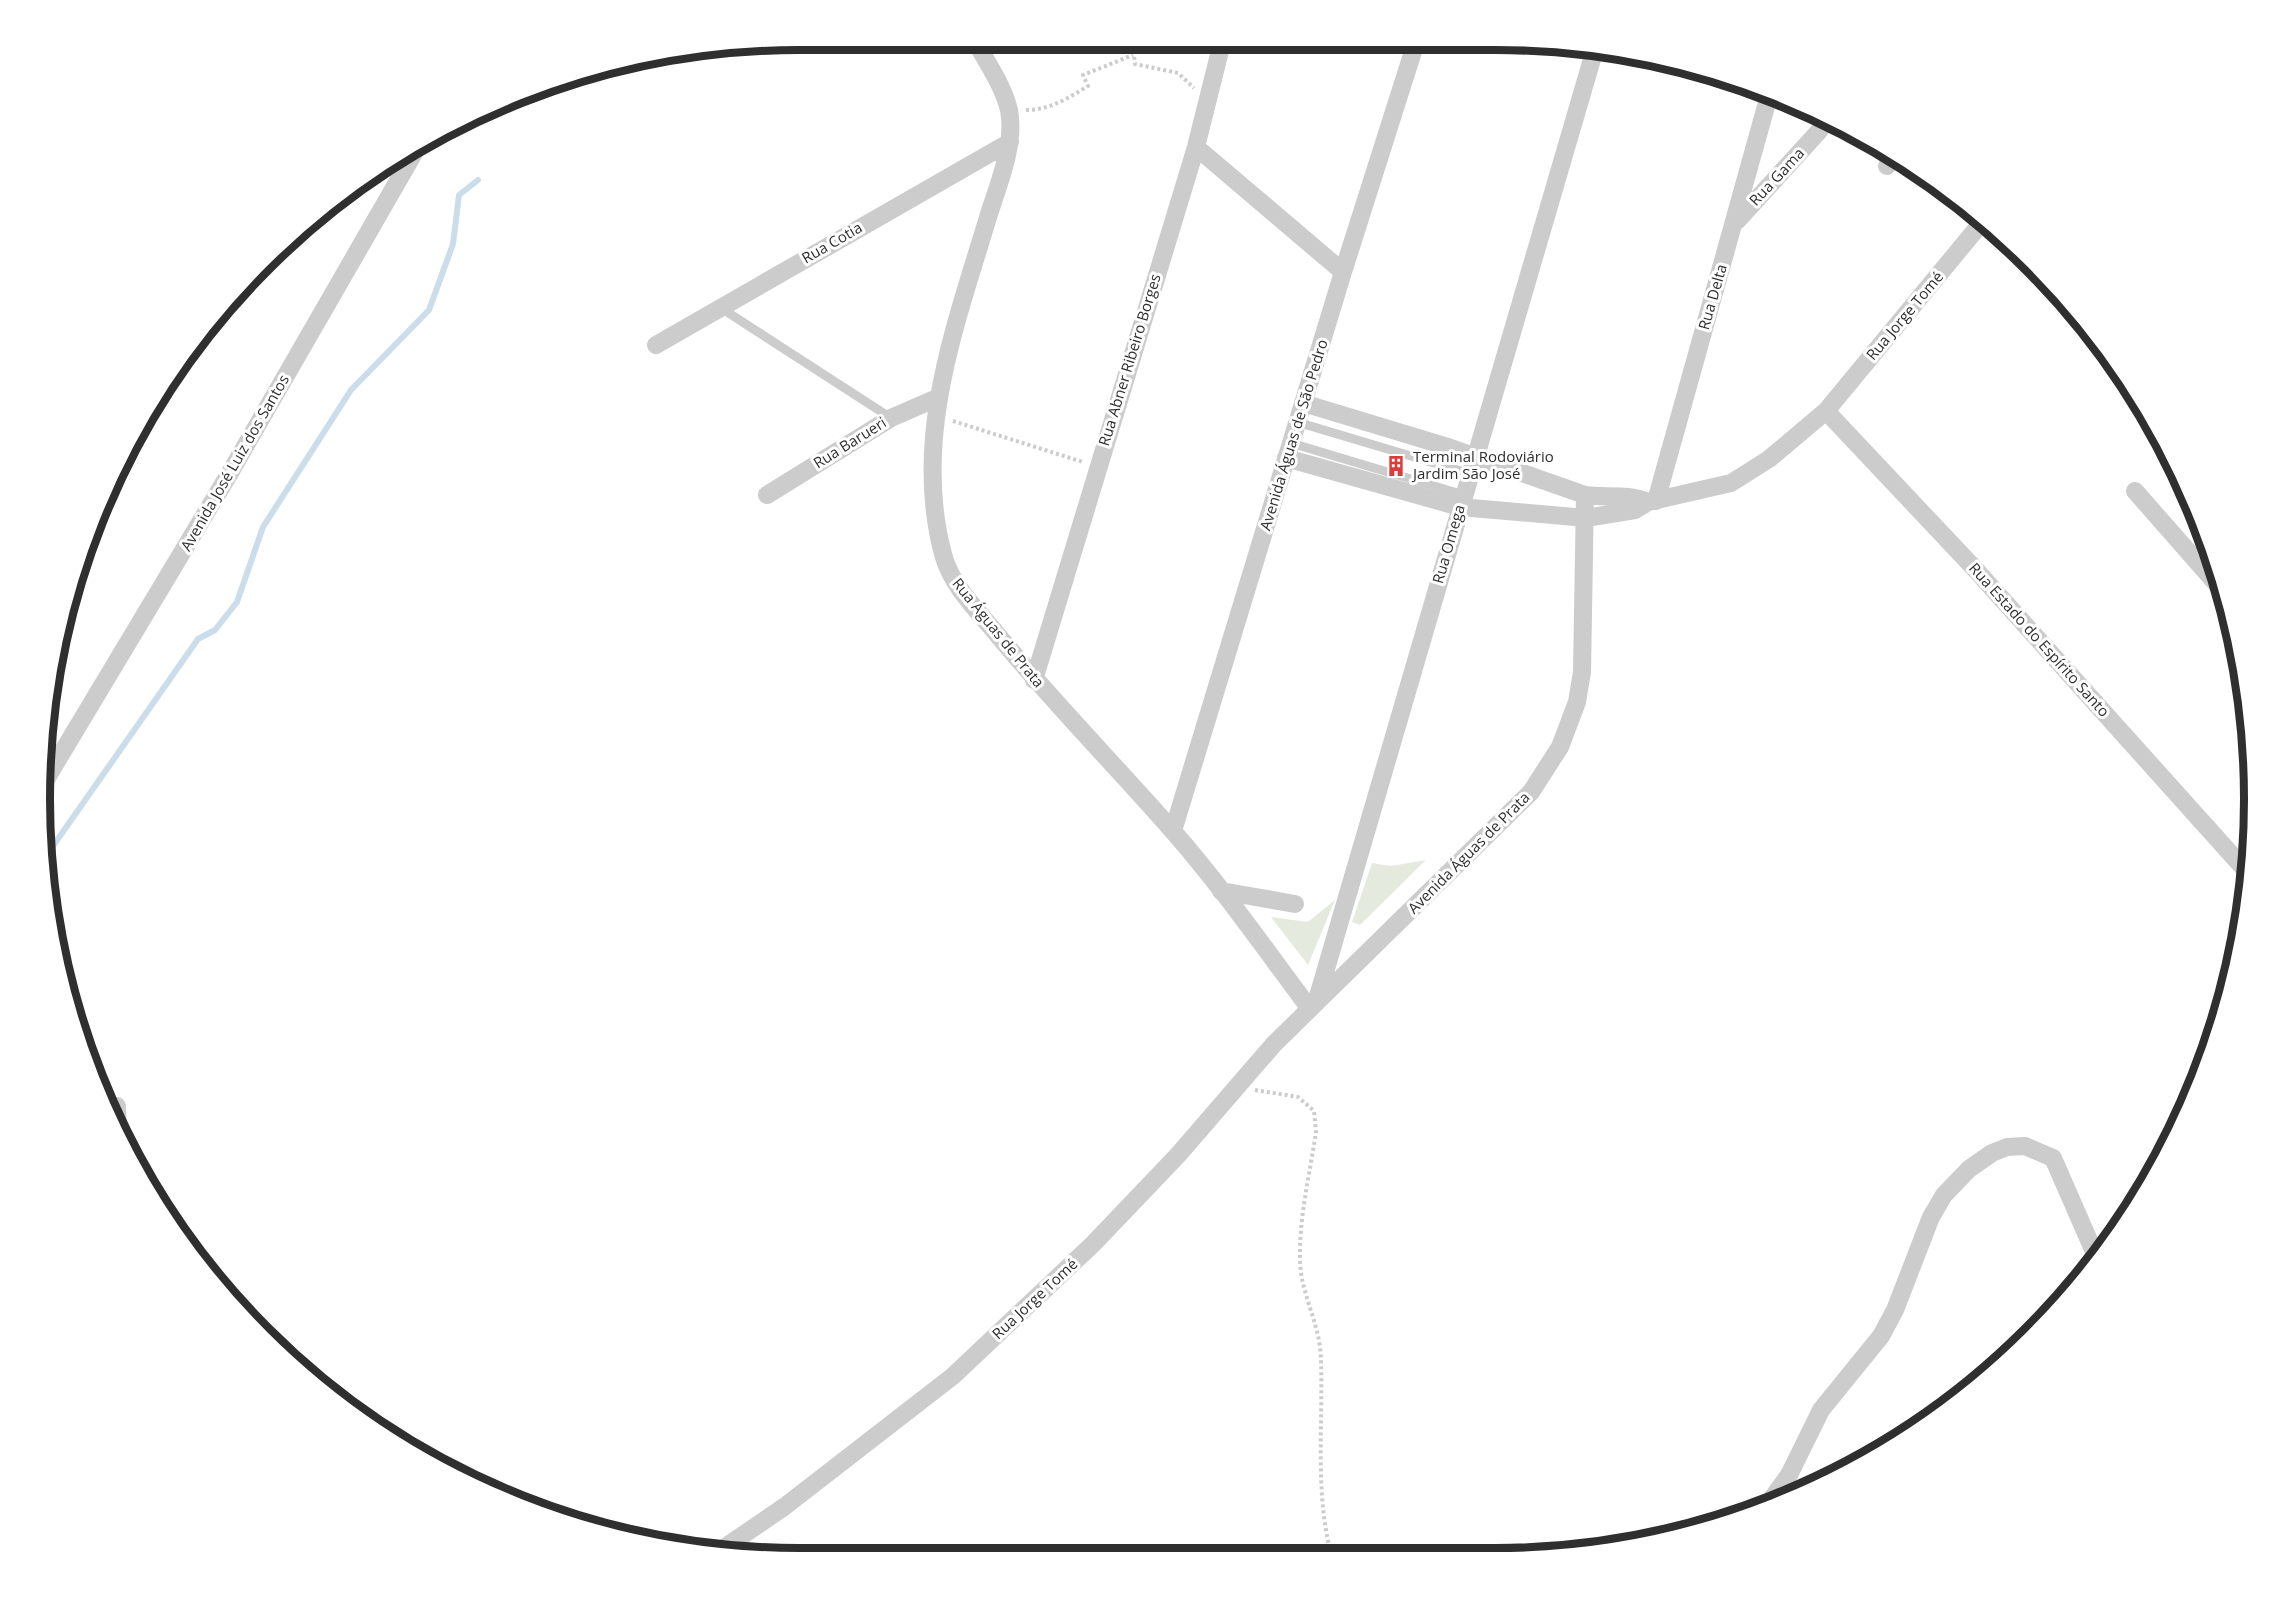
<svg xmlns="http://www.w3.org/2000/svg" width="2293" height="1598" font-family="'Open Sans',sans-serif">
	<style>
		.green { fill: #e4ebde }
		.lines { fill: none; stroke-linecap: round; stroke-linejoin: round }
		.stream { stroke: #cbdcea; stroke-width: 6 }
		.path { stroke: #ccc; stroke-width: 4; stroke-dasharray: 3 3; stroke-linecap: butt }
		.lane { stroke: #ccc; stroke-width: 9 }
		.street { stroke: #ccc; stroke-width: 18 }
		.labels { text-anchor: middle; stroke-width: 6; stroke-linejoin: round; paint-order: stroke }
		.street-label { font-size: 15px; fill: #2f2f2f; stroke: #fff }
		.poi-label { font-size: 15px; fill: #2f2f2f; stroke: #fff; text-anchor: start }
		.rim { fill: none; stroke: #2f2f2f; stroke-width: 8 }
	</style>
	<rect width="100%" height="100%" fill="#fff"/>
	<path class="green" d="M1426 860 1360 925 1352 922 1372 863 1391 866Z
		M1335 900 1308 965 1271 917 1308 922Z"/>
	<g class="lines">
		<path class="stream" d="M46 856 198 639 215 630 237 602 263 527 351 390 429 310 453 244 459 195 478 180"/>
		<path class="path" d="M1132 39 1135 64 1178 73 1194 88
			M1026 110C1050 110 1068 98 1088 86L1083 75 1133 55
			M953 421 1083 462
			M1255 1090 1298 1097 1314 1111 1316 1132C1310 1173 1299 1217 1300 1259 1300 1294 1321 1324 1321 1362 1323 1426 1315 1492 1331 1554"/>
		<path class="lane" d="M721 308 891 418
			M1297 422 1471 474
			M1291 443 1464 495"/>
		<path class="street" d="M974 39C986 61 1003 85 1009 110 1016 147 996 189 986 224 953 332 913 442 943 554 951 585 976 609 996 633 1052 701 1114 764 1172 830 1222 887 1265 949 1310 1009
			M1196 147 1343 272
			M1887 166 1895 155
			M1737 221 1820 130
			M656 345 1010 142
			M1303 403 1445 446 1585 495C1606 498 1628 493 1648 502
			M1826 411 1975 569 2248 873
			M1286 458 1460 507 1586 518 1635 510 1648 502 1731 483 1769 459 1826 411 1983 221
			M2135 491 2222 590
			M767 495 891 418 937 398
			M1656 501 1770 92
			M1034 680 1196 147 1223 39
			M45 781 231 471 421 141
			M1173 831 1343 272 1417 39
			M1221 891 1295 904
			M1316 1003 1595 49
			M117 1106 118 1135
			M1768 1504 1789 1475 1821 1410 1881 1336 1895 1310 1931 1217 1944 1195 1969 1169 1992 1153 2007 1147 2025 1146 2053 1158 2098 1261
			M718 1552 784 1507 953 1376 1093 1244 1178 1155 1274 1044 1531 792 1560 747 1577 702 1582 672 1585 495"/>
	</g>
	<defs>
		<symbol id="building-bare" viewBox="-9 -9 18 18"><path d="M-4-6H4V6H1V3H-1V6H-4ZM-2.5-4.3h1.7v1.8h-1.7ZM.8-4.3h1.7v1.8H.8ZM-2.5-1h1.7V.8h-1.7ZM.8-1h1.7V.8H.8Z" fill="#db3c3c" stroke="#fff" stroke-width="2.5" paint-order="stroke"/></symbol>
	</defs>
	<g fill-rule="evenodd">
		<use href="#building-bare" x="1381" y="451" width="30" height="30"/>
	</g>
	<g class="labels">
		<g class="street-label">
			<text transform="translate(1777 177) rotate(-47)" y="5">Rua Gama</text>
			<text transform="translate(832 243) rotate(-30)" y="5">Rua Cotia</text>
			<text transform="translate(1713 297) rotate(-74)" y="5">Rua Delta</text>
			<text transform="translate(1905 316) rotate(-50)" y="5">Rua Jorge Tomé</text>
			<text transform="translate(1130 360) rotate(-73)" y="5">Rua Abner Ribeiro Borges</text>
			<text transform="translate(1294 435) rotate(-73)" y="5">Avenida Águas de São Pedro</text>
			<text transform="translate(850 443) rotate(-32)" y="5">Rua Barueri</text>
			<text transform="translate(235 463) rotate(-60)" y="5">Avenida José Luiz dos Santos</text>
			<text transform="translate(1449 544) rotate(-74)" y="5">Rua Omega</text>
			<text transform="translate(998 633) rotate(51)" y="5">Rua Águas de Prata</text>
			<text transform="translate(2039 640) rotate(48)" y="5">Rua Estado do Espírito Santo</text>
			<text transform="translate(1469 853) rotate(-45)" y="5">Avenida Águas de Prata</text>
			<text transform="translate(1035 1299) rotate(-43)" y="5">Rua Jorge Tomé</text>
		</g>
		<g class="poi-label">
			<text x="1413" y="462">Terminal Rodoviário<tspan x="1413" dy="17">Jardim São José</tspan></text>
		</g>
	</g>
	<path d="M0 0H2293V1598H0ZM799 50H1495A749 749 0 0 1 2244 799V799A749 749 0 0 1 1495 1548H799A749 749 0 0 1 50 799V799A749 749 0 0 1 799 50Z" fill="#fff" fill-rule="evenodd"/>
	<path class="rim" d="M799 50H1495A749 749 0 0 1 2244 799V799A749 749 0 0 1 1495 1548H799A749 749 0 0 1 50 799V799A749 749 0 0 1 799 50Z"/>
</svg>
